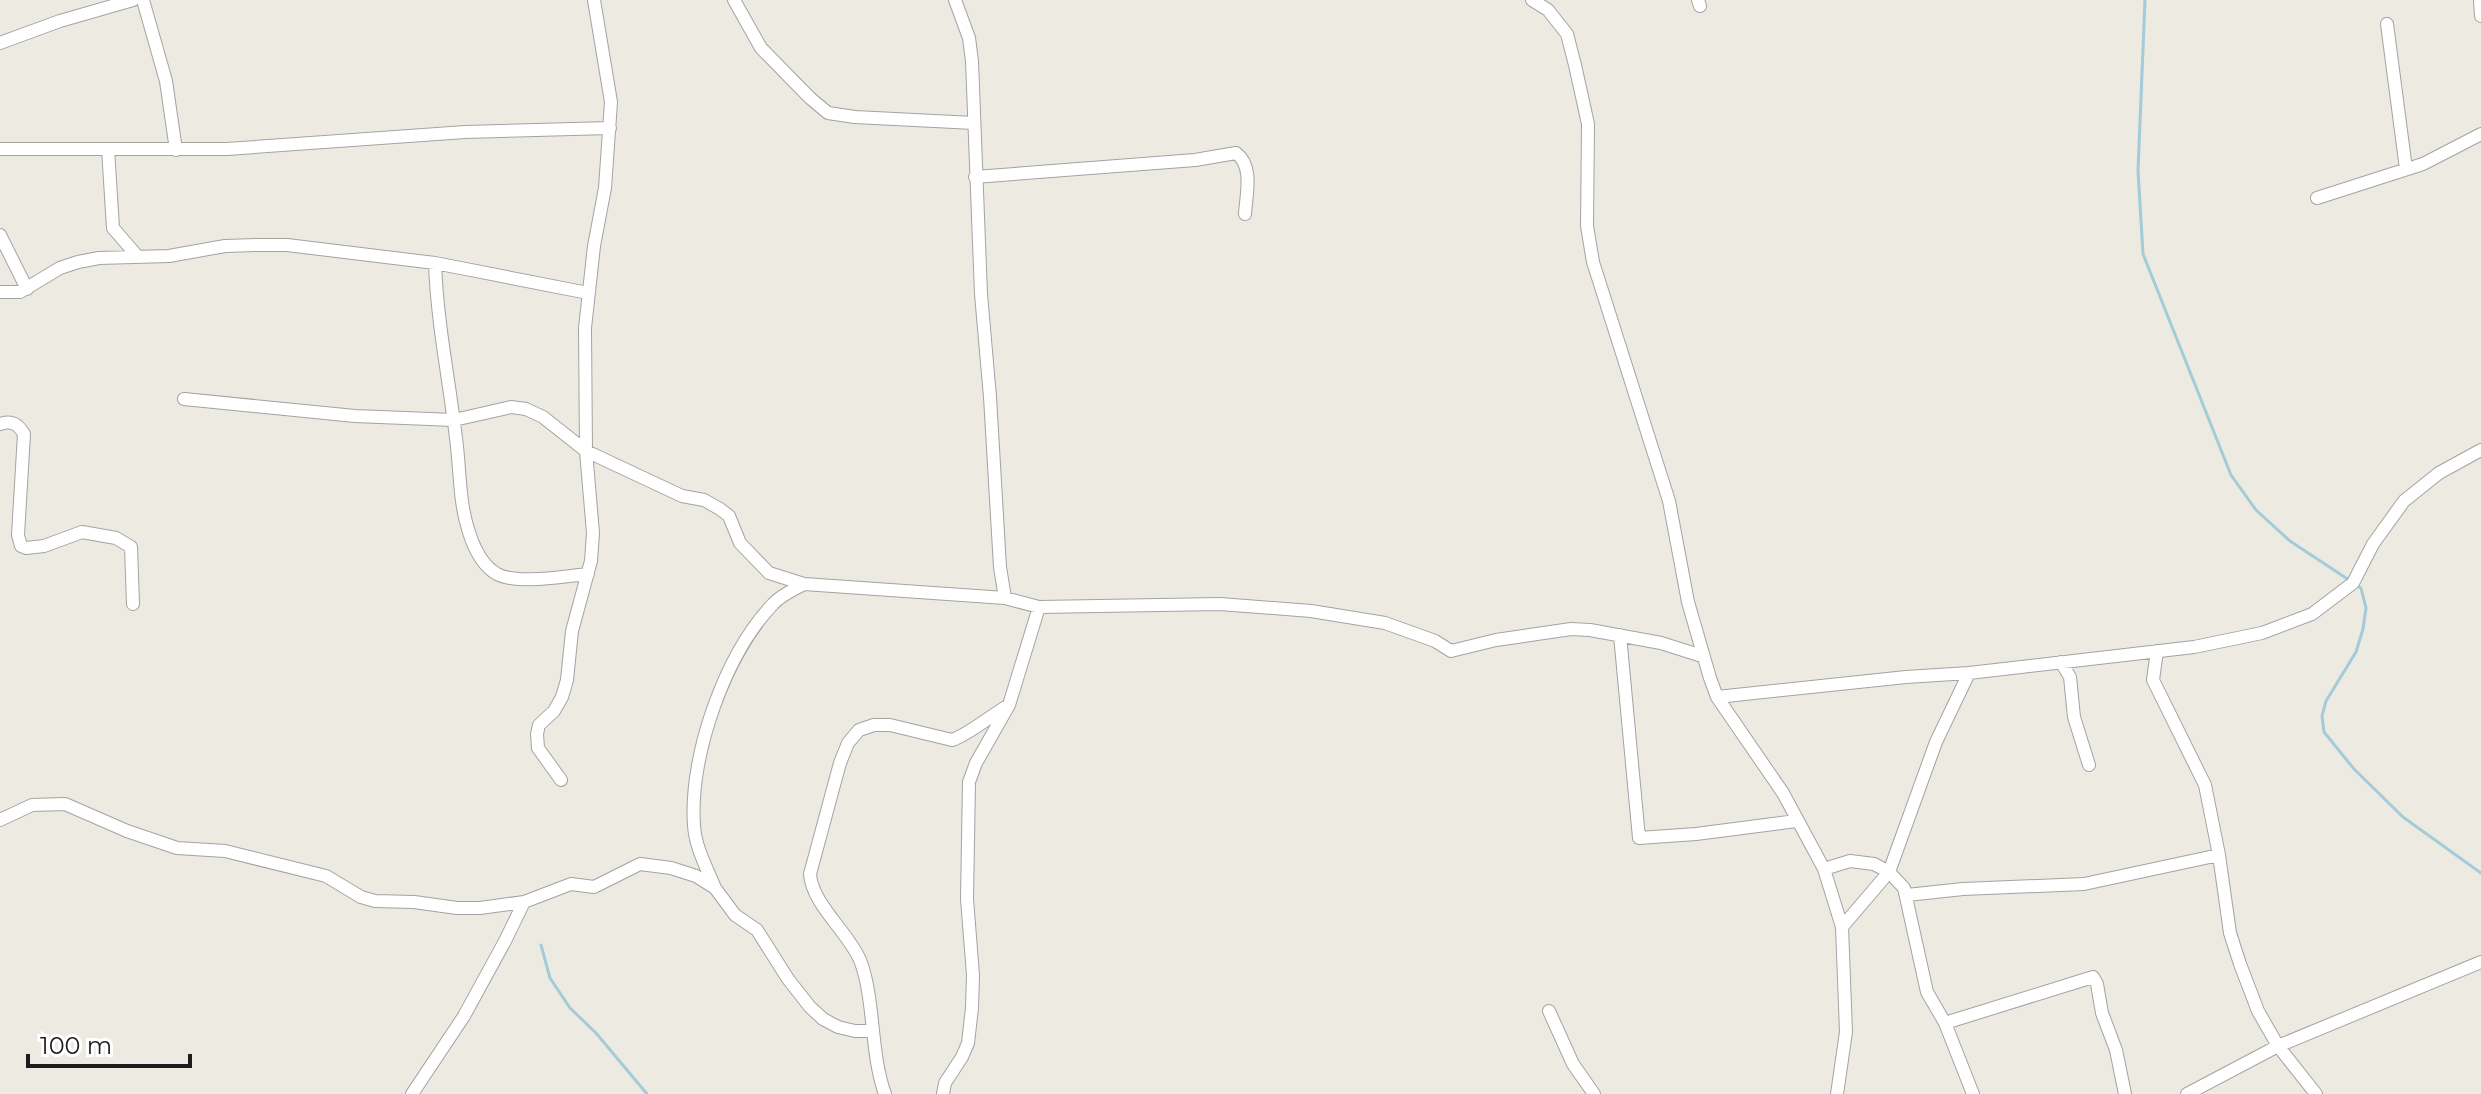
<svg xmlns="http://www.w3.org/2000/svg" width="2481" height="1094" font-family="Montserrat,sans-serif">
	<style>
		.lines { fill: none; stroke-linecap: round; stroke-linejoin: round }
		.stream { stroke: #a3cbda; stroke-width: 3 }
		.street-casing { stroke: #a3a3a3; stroke-width: 14 }
		.street { stroke: #fff; stroke-width: 12 }
	</style>
	<rect width="100%" height="100%" fill="#edeae2"/>
	<g class="lines">
		<path class="stream" d="M2145 0 2138 171 2143 254 2231 475 2256 510 2290 541 2349 580
			M2355 585 2361 588 2366 608 2363 629 2356 652 2326 701 2322 716 2324 732 2354 769 2403 817 2481 873
			M541 945 550 978 570 1008 596 1033 647 1094"/>
		<defs>
			<path id="street" d="M143 0 166 81 176 150
				M594 0 611 102 605 188 594 246 585 328 586 451 682 496 704 500 720 509 729 516 740 543 769 573 804 584 1005 598 1039 607 1220 604 1311 611 1385 623 1435 641 1451 651 1496 640 1571 629 1590 630 1661 643 1702 656
				M734 0 761 48 810 98 828 113 855 117 974 123
				M955 0 969 38 972 61 981 294 990 397 1000 567 1005 598
				M1532 0 1548 10 1567 34 1575 65 1588 124 1587 226 1593 262 1669 501 1688 602 1710 678 1717 697 1783 793 1824 869 1842 927 1846 1032 1837 1094
				M1698 0 1700 6
				M2480 0 2481 16
				M2387 24 2406 169
				M0 43 60 21 133 0
				M0 149H227L465 132 610 128
				M108 149 113 228 138 257
				M975 177 1195 160 1236 153C1254 166 1246 195 1245 214
				M2317 198 2423 164 2481 134
				M0 235 27 289
				M435 263C437 322 449 379 456 438 460 467 459 501 468 529 473 546 481 565 497 574 518 585 564 576 588 574
				M0 292H20L60 268 78 262 99 258 169 256 225 246 256 245H287L435 263 588 293
				M184 399 355 416 454 420 511 407 526 409 543 417 586 451 593 533 591 561 572 631 567 680 562 697 554 711 539 725 537 734 538 748 561 780
				M0 424C12 420 18 424 24 434L18 535 21 546 26 548 44 546 82 532 116 538 131 547 133 604
				M1620 635 1639 838 1696 834 1796 821
				M2157 651 2153 680 2205 785 2219 855 2230 933 2240 964 2258 1011 2278 1046 2316 1094
				M2061 662 2070 677 2074 717 2089 765
				M1717 697 1906 677 1969 673 2194 647 2262 633 2312 614 2353 583 2373 544 2404 501 2439 473 2481 450
				M0 820 32 805 65 804 127 831 177 848 225 851 326 876 361 897 375 901 414 902 457 908H480L524 902 571 884 594 887 640 864 671 868 696 876 715 888 735 915 757 930 788 979 810 1007 823 1019 838 1027 855 1031H872
				M1824 869 1850 861 1874 864 1889 872 1904 888 1927 992 1945 1023 1973 1094
				M715 888C707 868 695 847 694 825 689 756 725 654 773 604 781 595 793 590 804 584
				M1907 895 1963 889 2084 884 2219 855
				M1842 927 1889 872 1936 742 1969 673
				M1549 1011 1573 1064 1594 1094
				M1945 1023 2093 977 2097 984 2102 1013 2116 1050 2125 1094
				M412 1094 464 1016 505 941 524 902
				M885 1094C870 1053 875 998 860 960 848 932 812 904 810 874L840 763 848 743 859 730 874 725H890L952 740C968 735 993 714 1009 705
				M943 1094 945 1083 962 1057 968 1043 972 1008 973 975 967 899 969 782 976 763 1009 705 1039 607
				M2187 1094 2278 1046 2481 962"/>
		</defs>
		<use href="#street" class="street-casing"/>
		<use href="#street" class="street"/>
	</g>
	<path d="M28 1054v12h162v-12" fill="none" stroke="#1c1c1c" stroke-width="4"/>
	<text x="40" y="1054" font-size="24" fill="#1c1c1c" stroke="#ffffff" stroke-width="6" paint-order="stroke">100 m</text>
</svg>
